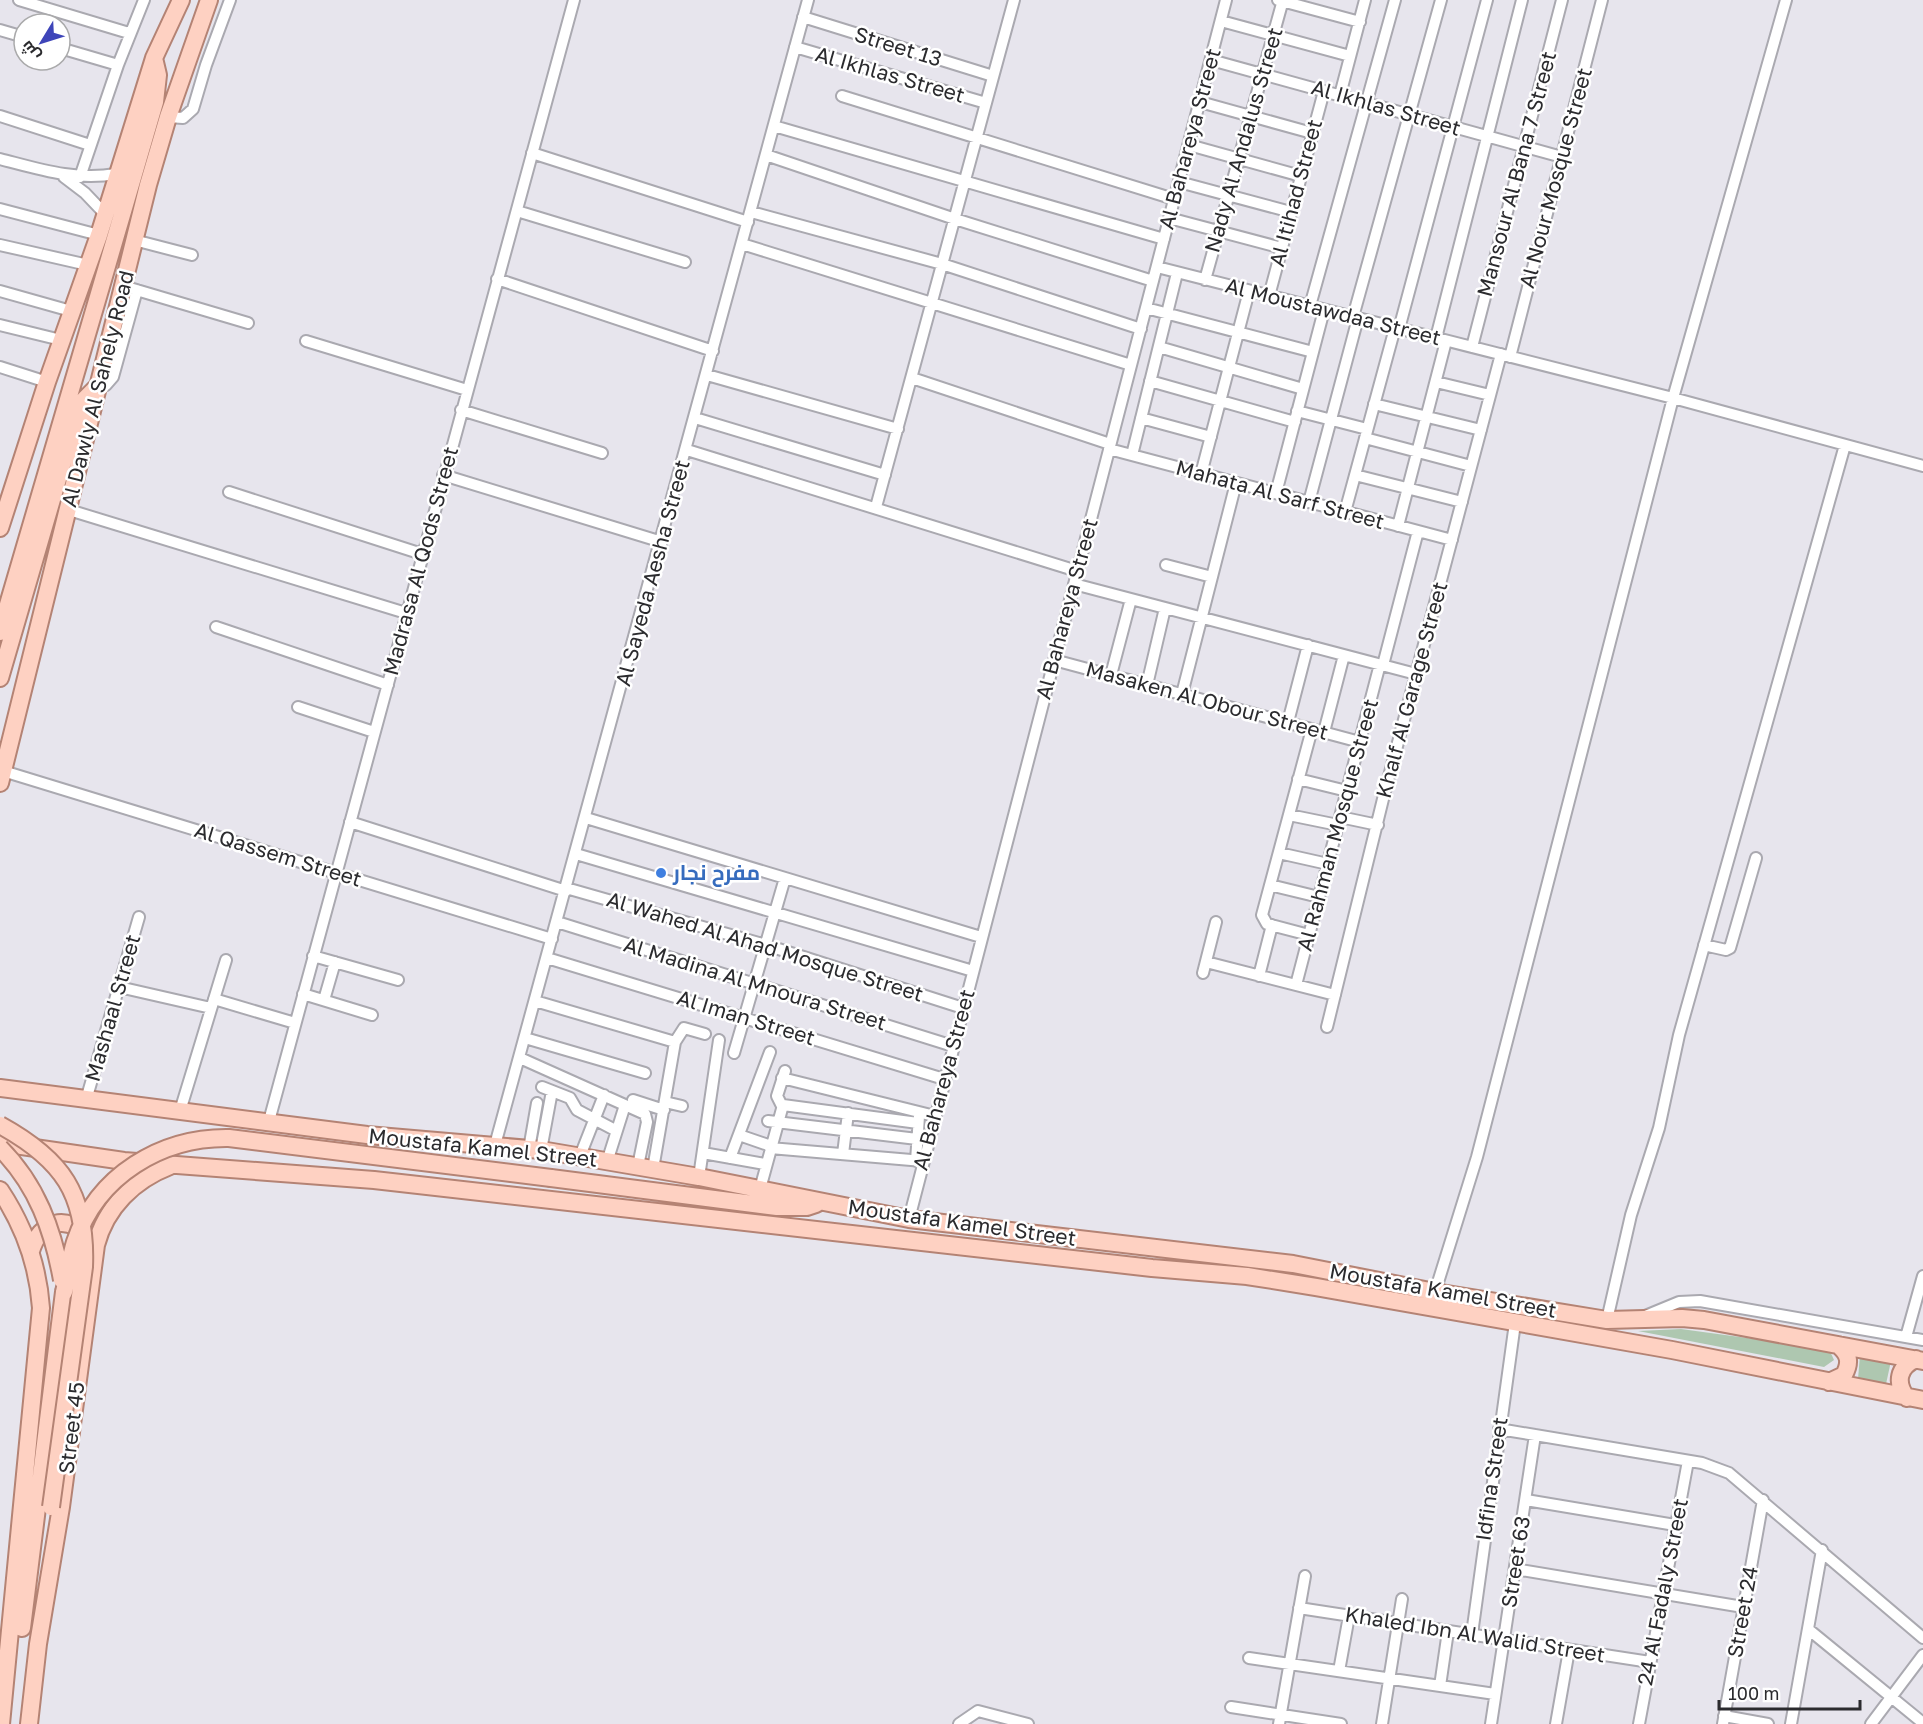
<svg xmlns="http://www.w3.org/2000/svg" width="1923" height="1724" font-family="'Golos Text',Cairo,sans-serif">
	<style>
		.grass { fill: #aec7b0 }
		.lines { fill: none; stroke-linecap: round; stroke-linejoin: round }
		.minor-casing { stroke: #aaa9b0; stroke-width: 14 }
		.primary-casing { stroke: #b48374; stroke-width: 20 }
		.minor { stroke: #fff; stroke-width: 10 }
		.primary { stroke: #fed1c2; stroke-width: 16 }
		.primary-bridge-casing { stroke: #b48374; stroke-width: 20; stroke-linecap: butt }
		.primary-bridge { stroke: #fed1c2; stroke-width: 16 }
		.shop-dot { fill: #3f7fe0; stroke: #fff; stroke-width: 2 }
		.labels { text-anchor: middle; stroke-width: 5; stroke-linejoin: round; paint-order: stroke }
		.street-label { font-size: 21px; fill: #2b2b2e; stroke: #fff }
		.shop-label { font-size: 21px; font-weight: bold; fill: #366cbe; stroke: #fff; text-anchor: start }
	</style>
	<rect width="100%" height="100%" fill="#e7e5ed"/>
	<path class="grass" d="M1681 1329 1829 1349 1834 1360 1824 1367 1638 1331Z
		M1860 1355 1891 1361 1886 1384 1858 1379Z"/>
	<g class="lines">
		<defs>
			<path id="minor" d="M19 0 129 33
				M1278 0 1360 22
				M803 17 993 76
				M1221 21 1350 56
				M0 30 24 37
				M795 47 986 103
				M60 48 118 65
				M1211 60 1562 157
				M1340 95 1365 0
				M842 96 1174 199
				M1200 102 1312 133
				M0 116 90 145
				M168 117 183 118 193 109 206 65 230 0
				M774 126 1164 239
				M1189 145 1301 176
				M532 153 748 222
				M766 155 955 219 1153 281
				M0 159C39 169 75 181 116 174
				M64 177 85 193 105 214
				M80 177 118 65 144 0
				M1179 182 1291 212
				M0 209 99 235
				M517 211 685 262
				M751 212 942 264 1141 329
				M1169 218 1282 248
				M134 240 192 255
				M742 244 1131 365
				M0 245 88 265
				M1157 267 1673 398 1923 466
				M497 279 713 351
				M1205 280 1283 0
				M123 286 248 323
				M0 291 71 311
				M1269 296 1324 91
				M1310 306 1395 0
				M1146 308 1313 352
				M1353 317 1441 0
				M0 325 61 340
				M1399 329 1487 0
				M1436 338 1522 0
				M306 341 467 390
				M1159 347 1303 389
				M1472 347 1562 0
				M1510 357 1602 0
				M0 367 47 382
				M707 375 898 429
				M912 378 1110 444
				M1150 381 1295 422
				M1436 382 1490 395
				M97 388 106 385 113 377 137 290
				M1374 404 1481 430
				M461 410 602 453
				M1297 411 1367 429
				M695 418 885 475
				M1141 418 1211 437
				M1365 438 1471 466
				M1109 449 1452 540
				M687 450 1077 571
				M1132 455 1177 273
				M1201 474 1249 291
				M443 475 662 542
				M1355 475 1462 502
				M229 492 422 554
				M1276 493 1324 310
				M1309 502 1358 318
				M876 507 1014 0
				M69 510 406 613
				M1345 512 1395 328
				M1398 526 1446 341
				M1166 565 1212 577
				M1074 584 1416 674
				M216 627 388 685
				M1054 660 1360 742
				M1383 665 1418 531
				M1111 675 1131 599
				M1147 685 1165 608
				M1182 694 1236 483
				M298 707 374 732
				M1288 722 1308 645
				M1324 732 1344 655
				M3 771 552 939
				M1298 779 1347 791
				M1289 815 1338 825
				M1340 817 1378 825
				M586 818 981 937
				M350 822 566 891
				M1279 853 1328 864
				M576 854 973 971
				M1270 885 1319 897
				M566 888 766 945 963 1008
				M557 922 953 1046
				M1309 935 1267 924 1262 915 1312 729
				M1704 945 1726 950 1730 948 1756 858
				M313 956 398 980
				M547 958 944 1079
				M1206 962 1335 995
				M1203 973 1216 922
				M1259 976 1272 925
				M1296 985 1380 664
				M119 987 211 1008
				M303 994 372 1015
				M214 999 295 1023
				M324 1000 335 962
				M535 1001 675 1042 653 1169
				M1327 1027 1383 799 1501 354
				M525 1038 645 1073
				M675 1042 684 1028 705 1034
				M734 1053 785 878
				M520 1058 645 1114 647 1122 638 1166
				M782 1078 935 1116
				M542 1087 570 1098 577 1110 615 1130
				M86 1100 139 917
				M633 1100 664 1110
				M665 1102 682 1106
				M782 1106 777 1096 785 1071
				M180 1111 226 960
				M269 1121 574 0
				M768 1121 917 1139
				M739 1135 771 1146
				M495 1145 808 0
				M770 1148 923 1161
				M529 1149 537 1103
				M541 1150 552 1091
				M703 1153 765 1164
				M843 1154 848 1113
				M580 1156 604 1095
				M730 1158 770 1052
				M916 1161 919 1116
				M607 1162 625 1105
				M699 1177 719 1040
				M760 1189 783 1105 918 1123
				M909 1219 1226 0
				M1435 1292 1477 1157 1673 398 1786 0
				M1645 1316 1679 1302 1700 1301 1923 1340
				M1607 1320 1631 1215 1659 1128 1679 1035 1845 445
				M1906 1337 1923 1276
				M1499 1429 1702 1463 1729 1473 1923 1638
				M1526 1500 1675 1525
				M1515 1569 1743 1607
				M1299 1608 1650 1662
				M1808 1629 1923 1723
				M1472 1634 1515 1323
				M1249 1658 1495 1694
				M1339 1671 1349 1616
				M1440 1686 1448 1631
				M1231 1707 1341 1724
				M1724 1716 1768 1724
				M959 1724 978 1711 1028 1724
				M1279 1724 1305 1576
				M1382 1724 1402 1599
				M1491 1724 1535 1435
				M1556 1724 1569 1650
				M1639 1724 1688 1461
				M1723 1724 1763 1500
				M1791 1724 1822 1550
				M1871 1724 1923 1655"/>
			<path id="primary" d="M0 528 47 382 99 235 154 58 181 0
				M0 632 155 102 158 75 154 58
				M0 678 76 417 84 400 96 388
				M0 783 148 185 168 117 209 0
				M0 1088 367 1135 541 1150 699 1177 909 1219 1293 1264 1435 1292 1607 1320 1682 1318 1704 1320 1923 1361
				M0 1143 124 1161 374 1180 1152 1268 1247 1276 1316 1287 1672 1350 1923 1400
				M551 1178 777 1207H807L816 1204
				M0 1190C24 1226 38 1265 41 1308L1 1724
				M31 1251C40 1221 67 1213 89 1238
				M1829 1382 1844 1375C1851 1362 1849 1354 1838 1345
				M1907 1398C1895 1383 1898 1367 1916 1359
				M22 1628 64 1292
				M29 1724 38 1644 61 1507 96 1245C106 1207 134 1180 170 1166"/>
		</defs>
		<use href="#minor" class="minor-casing"/>
		<use href="#primary" class="primary-casing"/>
		<use href="#minor" class="minor"/>
		<use href="#primary" class="primary"/>
		<defs>
			<path id="primary-bridge" d="M0 1125C62 1159 87 1194 84 1267L51 1507
				M0 1148C37 1185 53 1230 62 1280
				M64 1292C68 1275 70 1258 75 1242 97 1175 162 1137 229 1138L551 1178"/>
		</defs>
		<use href="#primary-bridge" class="primary-bridge-casing"/>
		<use href="#primary-bridge" class="primary-bridge"/>
	</g>
	<circle class="shop-dot" cx="661" cy="873" r="6"/>
	<g class="labels">
		<g class="street-label">
			<text transform="translate(898 47) rotate(17)" y="7">Street 13</text>
			<text transform="translate(890 75) rotate(16)" y="7">Al Ikhlas Street</text>
			<text transform="translate(1386 108) rotate(16)" y="7">Al Ikhlas Street</text>
			<text transform="translate(1190 139) rotate(-75)" y="7">Al Bahareya Street</text>
			<text transform="translate(1244 140) rotate(-74)" y="7">Nady Al Andalus Street</text>
			<text transform="translate(1517 174) rotate(-75)" y="7">Mansour Al Bana 7 Street</text>
			<text transform="translate(1556 178) rotate(-75)" y="7">Al Nour Mosque Street</text>
			<text transform="translate(1296 193) rotate(-75)" y="7">Al Itihad Street</text>
			<text transform="translate(1333 312) rotate(14)" y="7">Al Moustawdaa Street</text>
			<text transform="translate(98 389) rotate(-76)" y="7">Al Dawly Al Sahely Road</text>
			<text transform="translate(1280 495) rotate(15)" y="7">Mahata Al Sarf Street</text>
			<text transform="translate(421 561) rotate(-75)" y="7">Madrasa Al Qods Street</text>
			<text transform="translate(653 573) rotate(-75)" y="7">Al Sayeda Aesha Street</text>
			<text transform="translate(1067 609) rotate(-75)" y="7">Al Bahareya Street</text>
			<text transform="translate(1412 690) rotate(-75)" y="7">Khalf Al Garage Street</text>
			<text transform="translate(1207 701) rotate(15)" y="7">Masaken Al Obour Street</text>
			<text transform="translate(1338 825) rotate(-75)" y="7">Al Rahman Mosque Street</text>
			<text transform="translate(278 855) rotate(17)" y="7">Al Qassem Street</text>
			<text transform="translate(765 947) rotate(17)" y="7">Al Wahed Al Ahad Mosque Street</text>
			<text transform="translate(755 984) rotate(17)" y="7">Al Madina Al Mnoura Street</text>
			<text transform="translate(113 1008) rotate(-74)" y="7">Mashaal Street</text>
			<text transform="translate(746 1018) rotate(17)" y="7">Al Iman Street</text>
			<text transform="translate(944 1080) rotate(-75)" y="7">Al Bahareya Street</text>
			<text transform="translate(483 1148) rotate(6)" y="7">Moustafa Kamel Street</text>
			<text transform="translate(962 1223) rotate(8)" y="7">Moustafa Kamel Street</text>
			<text transform="translate(1443 1291) rotate(10)" y="7">Moustafa Kamel Street</text>
			<text transform="translate(72 1428) rotate(-83)" y="7">Street 45</text>
			<text transform="translate(1492 1479) rotate(-82)" y="7">Idfina Street</text>
			<text transform="translate(1516 1562) rotate(-81)" y="7">Street 63</text>
			<text transform="translate(1663 1592) rotate(-79)" y="7">24 Al Fadaly Street</text>
			<text transform="translate(1743 1612) rotate(-80)" y="7">Street 24</text>
			<text transform="translate(1475 1635) rotate(9)" y="7">Khaled Ibn Al Walid Street</text>
		</g>
		<g class="shop-label">
			<text x="673" y="880">مفرح نجار</text>
		</g>
	</g>
	<g transform="translate(42 42) rotate(232)"><circle r="28" fill="#ffffff" stroke="#aaaaab" stroke-width="1.5"/>
	<path d="M0-4.5L10 22L0 15L-10 22Z" fill="#3e45b9"/>
	<text y="-9" font-size="16" font-weight="bold" text-anchor="middle" fill="#2b2b2e">ش</text>
	</g>
	<path d="M1719 1700v9h141v-9" fill="none" stroke="#2b2b2e" stroke-width="3"/>
	<text x="1728" y="1700" font-size="18" fill="#2b2b2e" stroke="#ffffff" stroke-width="4.5" paint-order="stroke">100 m</text>
</svg>
